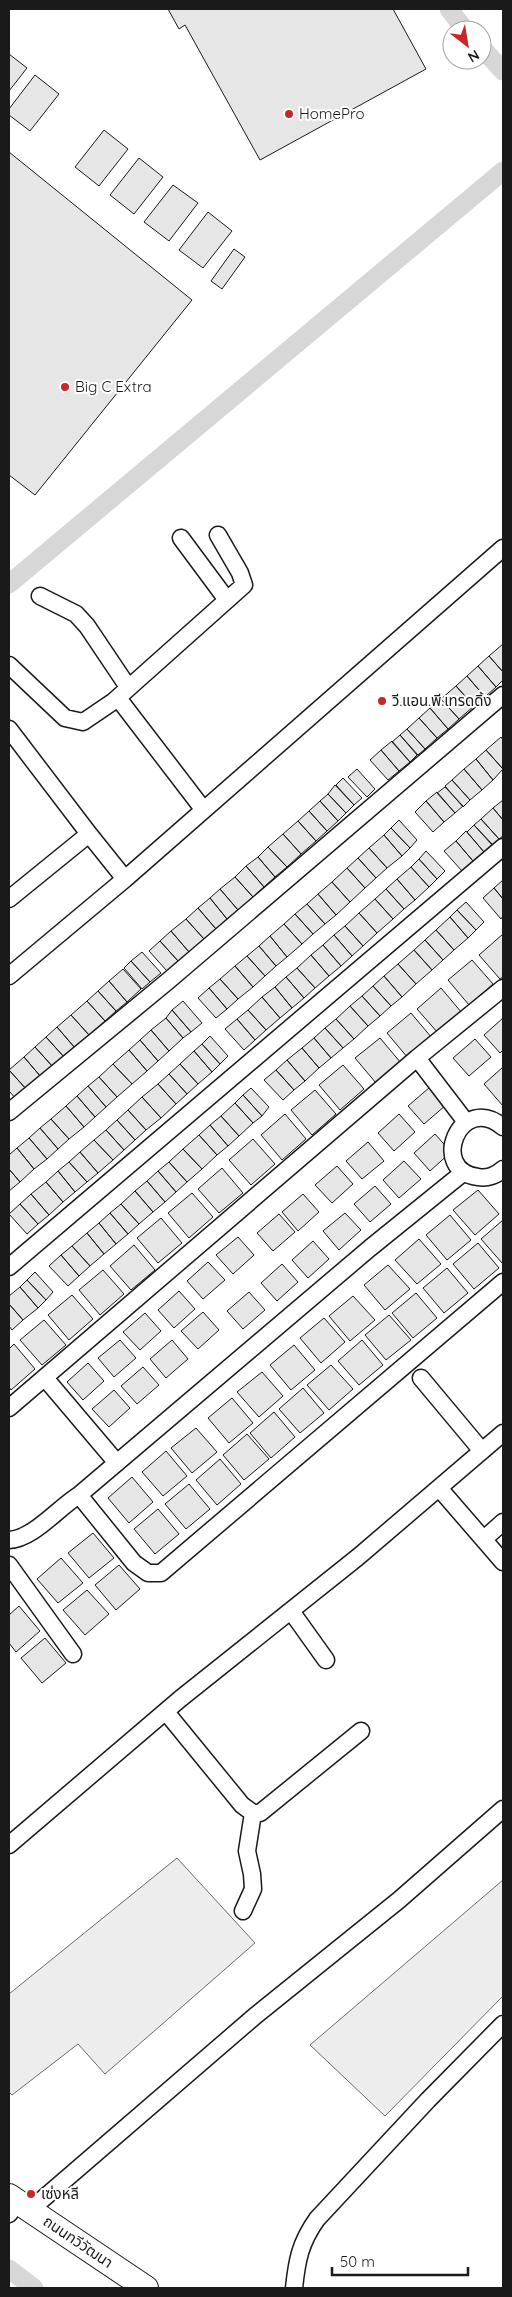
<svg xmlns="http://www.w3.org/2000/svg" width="512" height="2297" font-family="Quicksand,'Noto Sans Thai',sans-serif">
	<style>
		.built { fill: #ededed; stroke: #6a6a6a }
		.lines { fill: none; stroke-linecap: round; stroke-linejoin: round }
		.canal { stroke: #d7d7d7; stroke-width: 19 }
		.building { fill: #e6e6e6; stroke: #1a1a1a }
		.street-casing { stroke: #1a1a1a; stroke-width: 19 }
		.secondary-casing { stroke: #1a1a1a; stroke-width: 26 }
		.street { stroke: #fff; stroke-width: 16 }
		.secondary { stroke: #fff; stroke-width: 24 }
		.poi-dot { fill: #c62828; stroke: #fff; stroke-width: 2 }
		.labels { text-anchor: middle; stroke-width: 4; stroke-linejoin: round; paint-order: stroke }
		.poi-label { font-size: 15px; fill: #1a1a1a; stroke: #fff; text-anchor: start }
		.street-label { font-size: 15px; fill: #1a1a1a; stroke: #fff }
	</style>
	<rect width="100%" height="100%" fill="#fff"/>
	<path class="built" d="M177 1858 255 1943 105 2074 78 2044 12 2095 9 2092V1994Z
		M503 1880V1996L385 2116 310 2045Z"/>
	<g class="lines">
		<path class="canal" d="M449 9 465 30
			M482 48 503 71
			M9 584 503 171
			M9 2269 34 2288"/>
	</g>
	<path class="building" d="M168 9H393L426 69 260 160 185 25 179 29Z
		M9 54 27 68 9 91Z
		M35 75 59 94 30 131 9 115V109Z
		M104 130 128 149 99 186 75 167Z
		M9 152 192 300 35 495 9 475Z
		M139 158 163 177 134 214 110 195Z
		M173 185 198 203 169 241 144 222Z
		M208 212 232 231 203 268 179 250Z
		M234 249 245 257 222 289 211 281Z
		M503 644V672L489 656Z
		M489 656 503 672V680L496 687 478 666Z
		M478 666 496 687 485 697 467 676Z
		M467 676 485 697 474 706 456 686Z
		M456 686 474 706 459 719 441 699Z
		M441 699 459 719 448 729 430 708Z
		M430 708 448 729 437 738 419 718Z
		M419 718 437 738 425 749 407 729Z
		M407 729 425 749 418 755 400 735Z
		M400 735 417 755 410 762 392 742Z
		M501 737 503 740V769L486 750Z
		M392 741 410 762 399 771 381 750Z
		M381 750 399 771 388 780 370 760Z
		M486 750 503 769 493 780 476 759Z
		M476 759 493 780 482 790 464 769Z
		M357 769 375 789 367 797 348 777Z
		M464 769 482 790 470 800 452 780Z
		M343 778 362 798 354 805 336 785Z
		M452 780 470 800 463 807 445 786Z
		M335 785 354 805 346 813 328 794Z
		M445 787 463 806 455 813 437 793Z
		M437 792 455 813 444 822 426 801Z
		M328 794 346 813 338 821 320 801Z
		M503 800V820L493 808Z
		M320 801 338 821 327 831 309 811Z
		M426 801 444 822 433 832 415 812Z
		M493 808 503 820V836L499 839 481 819Z
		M309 811 327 831 316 841 298 821Z
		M481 819 499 839 493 845 474 825Z
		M399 820 417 840 410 848 391 828Z
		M298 821 316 841 301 854 283 834Z
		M474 825 492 845 484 852 467 832Z
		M391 828 410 848 402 856 384 835Z
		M466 831 484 852 473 861 456 841Z
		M283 834 301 854 287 867 268 847Z
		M384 835 402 856 387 868 369 848Z
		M456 841 473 861 462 871 444 851Z
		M268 847 287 867 275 877 258 857Z
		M369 848 387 868 376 878 358 858Z
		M426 851 445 871 437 879 419 859Z
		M258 857 275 877 264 887 246 866Z
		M358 858 376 878 365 888 347 868Z
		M419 859 437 879 429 887 411 867Z
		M246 866 264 887 253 897 235 877Z
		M411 867 429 887 415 900 397 879Z
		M347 868 365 888 350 902 332 882Z
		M235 877 253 897 238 910 220 889Z
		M397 879 415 900 404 909 386 889Z
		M503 880V899L494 888Z
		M332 882 350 902 336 915 318 894Z
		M494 888 503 899V916L501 919 483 898Z
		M220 889 238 910 227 919 210 898Z
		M386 889 404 909 393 919 375 899Z
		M318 894 336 915 325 924 307 904Z
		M210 898 227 919 216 929 198 908Z
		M375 899 393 919 377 933 359 913Z
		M466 902 484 922 476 930 457 910Z
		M307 904 325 924 313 934 295 914Z
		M198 908 216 929 204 939 186 919Z
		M457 910 476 930 468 938 450 917Z
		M359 913 377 933 363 946 345 926Z
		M295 914 313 934 302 944 284 924Z
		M450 917 468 938 454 950 436 930Z
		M186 919 204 939 189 952 171 931Z
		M284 924 302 944 287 957 270 936Z
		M345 926 363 946 352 956 334 935Z
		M436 930 454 950 443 960 425 940Z
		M171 931 189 952 178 961 160 941Z
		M503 934V977L500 979 479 955Z
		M334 935 352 956 341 966 323 945Z
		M270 936 287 957 276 966 259 946Z
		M425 940 443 960 432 970 414 950Z
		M160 941 178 961 167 971 149 951Z
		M323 945 341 966 329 976 311 955Z
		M259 946 276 966 265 976 247 956Z
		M414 950 432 970 416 984 398 964Z
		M142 952 161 973 150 982 131 961Z
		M311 955 329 976 315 988 297 968Z
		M247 956 265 976 253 987 235 966Z
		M472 960 493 984 469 1005 448 980Z
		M131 961 150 982 142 989 124 968Z
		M398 964 416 984 402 997 384 976Z
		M235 966 253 987 238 999 220 979Z
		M297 968 315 988 304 998 286 977Z
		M123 969 141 989 127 1002 109 981Z
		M384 976 402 997 391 1006 373 986Z
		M286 977 304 998 292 1008 275 987Z
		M220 979 238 999 227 1009 209 988Z
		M109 981 127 1002 116 1011 98 991Z
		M373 986 391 1006 380 1016 362 996Z
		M275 987 292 1008 280 1018 262 997Z
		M209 988 227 1009 216 1018 198 998Z
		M441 988 462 1013 438 1033 417 1009Z
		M98 991 116 1011 105 1021 87 1001Z
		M362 996 380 1016 368 1026 350 1006Z
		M262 997 280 1018 266 1030 248 1010Z
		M87 1001 105 1021 89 1035 71 1015Z
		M183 1001 202 1023 191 1032 172 1010Z
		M350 1006 368 1026 354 1039 336 1019Z
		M172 1010 191 1032 183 1038 166 1018Z
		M248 1010 266 1030 255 1040 237 1019Z
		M411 1013 432 1038 408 1058 387 1033Z
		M71 1015 89 1035 75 1048 57 1027Z
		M166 1018 183 1038 169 1051 151 1030Z
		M503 1018V1050L500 1053 484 1035Z
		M237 1019 255 1040 244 1050 225 1029Z
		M336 1019 354 1039 343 1048 325 1028Z
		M57 1027 75 1048 64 1057 46 1037Z
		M325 1028 343 1048 331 1058 314 1038Z
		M151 1030 169 1051 158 1061 140 1040Z
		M210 1036 228 1056 220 1064 202 1044Z
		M46 1037 64 1057 53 1067 35 1047Z
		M314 1038 331 1058 319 1068 302 1048Z
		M380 1038 401 1063 376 1083 355 1058Z
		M475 1039 491 1057 469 1076 453 1058Z
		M140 1040 158 1061 147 1071 129 1050Z
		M202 1044 220 1064 212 1072 194 1051Z
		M35 1047 53 1067 41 1077 24 1057Z
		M302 1048 319 1068 305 1081 287 1060Z
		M129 1050 147 1071 132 1084 113 1064Z
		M194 1051 212 1072 198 1084 180 1064Z
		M24 1057 41 1077 27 1090 9 1070Z
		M287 1060 305 1081 294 1090 276 1070Z
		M113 1064 132 1084 117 1097 99 1077Z
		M180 1064 198 1084 187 1094 169 1074Z
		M343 1065 364 1089 340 1110 319 1085Z
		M503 1067V1106L484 1084Z
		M9 1070 27 1090 16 1099 9 1091Z
		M276 1070 294 1090 283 1100 264 1080Z
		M169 1074 187 1094 176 1104 158 1084Z
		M99 1077 117 1097 106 1107 88 1086Z
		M158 1084 176 1104 161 1118 142 1097Z
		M88 1086 106 1107 95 1117 77 1096Z
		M430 1087 446 1105 424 1124 408 1106Z
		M251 1088 269 1107 262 1116 243 1095Z
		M315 1090 336 1114 312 1135 291 1110Z
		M243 1095 262 1116 253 1123 235 1103Z
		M77 1096 95 1117 84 1127 66 1106Z
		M142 1097 161 1118 146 1130 128 1110Z
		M235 1103 253 1123 239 1136 221 1116Z
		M66 1106 84 1127 69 1139 51 1119Z
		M128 1110 146 1130 135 1140 117 1120Z
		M285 1114 306 1139 282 1160 261 1135Z
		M399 1114 415 1132 394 1151 378 1133Z
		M221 1116 239 1136 228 1146 210 1125Z
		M51 1119 69 1139 58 1149 40 1128Z
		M117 1120 135 1140 124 1150 106 1130Z
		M210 1125 228 1146 217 1155 199 1135Z
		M40 1128 58 1149 47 1159 29 1138Z
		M106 1130 124 1150 113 1160 94 1140Z
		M435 1134 451 1152 430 1171 414 1153Z
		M199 1135 217 1155 202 1169 183 1149Z
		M29 1138 47 1159 34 1169 17 1148Z
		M253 1139 275 1164 251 1185 229 1160Z
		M94 1140 113 1160 98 1173 80 1152Z
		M368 1142 384 1161 362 1179 346 1161Z
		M17 1148 34 1169 20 1182 9 1169V1155Z
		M183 1149 202 1169 187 1182 169 1162Z
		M80 1152 98 1173 87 1182 69 1162Z
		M404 1161 421 1179 399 1198 383 1180Z
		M69 1162 87 1182 75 1192 58 1171Z
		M169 1162 187 1182 176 1192 158 1171Z
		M337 1166 353 1184 332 1203 315 1185Z
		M222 1168 243 1193 219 1213 198 1189Z
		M9 1169 20 1182 9 1191Z
		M58 1171 75 1192 63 1202 46 1182Z
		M158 1171 176 1192 165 1202 147 1181Z
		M147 1181 165 1202 153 1212 135 1191Z
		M46 1182 63 1202 49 1215 31 1194Z
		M375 1186 391 1204 370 1222 354 1204Z
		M478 1190 499 1214 475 1235 453 1210Z
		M135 1191 153 1212 139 1224 121 1204Z
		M192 1193 213 1217 189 1238 168 1213Z
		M31 1194 49 1215 38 1224 20 1204Z
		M303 1194 319 1212 298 1231 282 1212Z
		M20 1204 38 1224 27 1234 9 1214Z
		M121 1204 139 1224 128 1234 110 1213Z
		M110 1213 128 1234 116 1244 99 1223Z
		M345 1213 361 1230 339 1250 323 1231Z
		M279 1214 295 1232 273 1251 257 1233Z
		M450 1215 471 1240 447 1260 426 1235Z
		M161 1218 182 1243 158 1263 137 1238Z
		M503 1220V1263H502L481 1239Z
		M99 1223 116 1244 104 1254 87 1233Z
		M87 1233 104 1254 90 1266 72 1246Z
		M238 1237 254 1255 233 1274 216 1255Z
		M419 1239 441 1264 417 1284 395 1260Z
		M313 1241 329 1259 308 1278 292 1260Z
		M478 1243 499 1268 474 1289 453 1264Z
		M134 1245 155 1270 131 1290 110 1266Z
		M72 1246 90 1266 79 1276 61 1255Z
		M61 1255 79 1276 68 1286 49 1266Z
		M208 1262 225 1280 203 1299 187 1281Z
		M282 1264 298 1282 277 1301 261 1283Z
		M388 1265 410 1289 385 1310 364 1285Z
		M447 1268 468 1293 444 1313 423 1288Z
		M103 1270 124 1294 100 1315 79 1290Z
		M35 1272 53 1292 46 1300 27 1280Z
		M27 1280 46 1300 38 1308 20 1287Z
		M20 1287 38 1308 23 1320 9 1304V1296Z
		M179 1291 195 1309 174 1328 158 1310Z
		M249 1292 265 1310 243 1329 227 1311Z
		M416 1293 437 1318 413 1338 392 1313Z
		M72 1295 93 1319 69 1340 48 1315Z
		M353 1296 375 1320 350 1341 329 1316Z
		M9 1304 23 1320 12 1330 9 1326Z
		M203 1312 219 1330 198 1349 181 1331Z
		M145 1313 161 1331 140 1350 123 1332Z
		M389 1315 411 1340 386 1360 365 1335Z
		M324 1318 345 1342 321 1363 300 1338Z
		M44 1320 66 1345 42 1365 20 1340Z
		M120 1340 136 1358 114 1377 98 1358Z
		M172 1340 188 1359 166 1378 150 1359Z
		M362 1340 383 1365 359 1385 338 1361Z
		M14 1344 35 1369 11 1390 9 1387V1349Z
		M294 1345 315 1370 291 1390 270 1365Z
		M88 1363 104 1381 83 1400 67 1382Z
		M331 1365 353 1389 329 1410 307 1385Z
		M143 1367 159 1385 137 1404 121 1386Z
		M262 1372 283 1396 259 1417 237 1392Z
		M303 1388 324 1413 300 1433 279 1409Z
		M114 1390 130 1408 109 1427 92 1409Z
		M232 1398 253 1423 229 1443 208 1418Z
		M274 1412 295 1437 271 1458 250 1433Z
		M196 1428 217 1452 192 1473 171 1448Z
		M247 1434 269 1459 244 1480 223 1455Z
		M166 1451 187 1476 163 1496 142 1472Z
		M220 1459 241 1484 217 1505 196 1480Z
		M132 1477 153 1502 129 1523 108 1498Z
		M189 1484 210 1509 186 1529 165 1504Z
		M158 1509 179 1534 155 1554 134 1529Z
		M93 1533 114 1558 89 1578 68 1553Z
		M61 1558 83 1583 58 1603 37 1579Z
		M119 1565 140 1589 116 1610 95 1585Z
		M87 1590 109 1614 85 1635 63 1610Z
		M19 1606 40 1631 16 1652 9 1643V1615Z
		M45 1638 66 1663 42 1683 21 1658Z"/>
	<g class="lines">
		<defs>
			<path id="street" d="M181 538 227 600
				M40 596 76 614 87 626 128 687
				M9 665 65 718 83 722 114 701 244 585 240 573 218 535
				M118 698 203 809
				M9 729 89 834
				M9 899 89 834 125 879
				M9 976 125 879 503 548
				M417 1058 466 1122
				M9 1112 168 981 503 695
				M503 1127C460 1091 428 1171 478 1177 487 1179 497 1175 503 1169
				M9 1267 503 847
				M45 1378 117 1463
				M421 1378 482 1451
				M9 1408 417 1058 503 988
				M439 1488 503 1562
				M79 1495 134 1563 148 1573H161L503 1282
				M484 1539 503 1522
				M9 1540C33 1539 58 1508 79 1495L370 1248 464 1172
				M9 1565 73 1654
				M291 1611 326 1660
				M166 1712 242 1805 253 1813H260L361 1731
				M9 1845 180 1699 358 1557 503 1433
				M243 1911 253 1889 252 1874 247 1851 253 1813
				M30 2210 255 2016 399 1900 503 1809
				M9 2214 18 2202
				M294 2288C297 2260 300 2243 317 2219L428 2100 503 2024"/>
			<path id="secondary" d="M9 2196 146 2288"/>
		</defs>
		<use href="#street" class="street-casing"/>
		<use href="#secondary" class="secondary-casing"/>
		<use href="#street" class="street"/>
		<use href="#secondary" class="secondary"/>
	</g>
	<g class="poi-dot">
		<circle cx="289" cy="114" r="5"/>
		<circle cx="65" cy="387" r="5"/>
		<circle cx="382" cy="701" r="5"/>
		<circle cx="31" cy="2194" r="5"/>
	</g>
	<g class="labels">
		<g class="poi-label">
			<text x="299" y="119">HomePro</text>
			<text x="75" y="392">Big C Extra</text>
			<text x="392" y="706">วี.แอน.พี.เทรดดิ้ง</text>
			<text x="41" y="2199">เซ่งหลี</text>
		</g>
		<g class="street-label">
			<text transform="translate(78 2242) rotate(34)" y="5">ถนนทวีวัฒนา</text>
		</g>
	</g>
	<rect width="512" height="2297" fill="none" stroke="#1a1a1a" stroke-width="20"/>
	<g transform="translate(467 45) rotate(149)"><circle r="24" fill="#ffffff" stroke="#a3a3a3"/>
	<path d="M0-4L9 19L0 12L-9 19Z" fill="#c62828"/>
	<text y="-8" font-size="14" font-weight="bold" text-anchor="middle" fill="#1a1a1a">N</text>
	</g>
	<path d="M332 2267v8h136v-8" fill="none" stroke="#1a1a1a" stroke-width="2.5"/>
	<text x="340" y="2267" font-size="15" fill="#1a1a1a" stroke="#ffffff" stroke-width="4" paint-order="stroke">50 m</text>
</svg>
